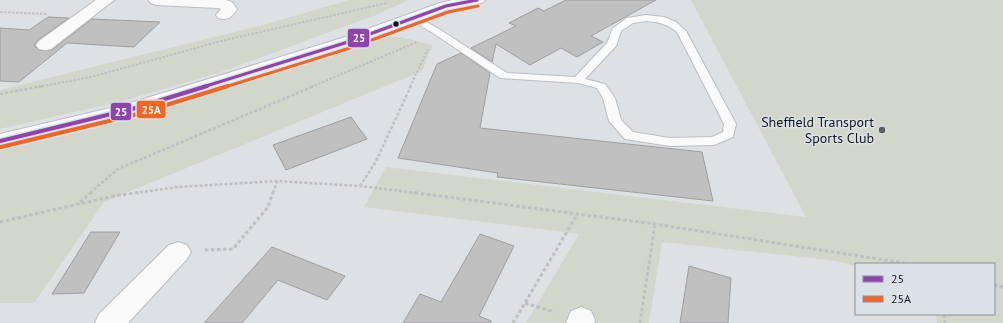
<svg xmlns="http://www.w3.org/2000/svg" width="1003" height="323" font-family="'PT Sans',sans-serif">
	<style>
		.green { fill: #d3d6cb }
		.building { fill: #c0c0c1; stroke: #9e9ea0 }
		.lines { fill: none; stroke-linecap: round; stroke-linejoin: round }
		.lane-casing { stroke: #bbbec1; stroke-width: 2 }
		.street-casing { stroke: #bbbec1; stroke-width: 2 }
		.secondary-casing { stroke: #bbbec1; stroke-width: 2 }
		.path-far2 { stroke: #bfc0c1; stroke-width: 2; stroke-dasharray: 2.5 1.5; stroke-linecap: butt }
		.path-far1 { stroke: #bfc0c1; stroke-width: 2.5; stroke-dasharray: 3 2; stroke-linecap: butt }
		.path { stroke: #bfc0c1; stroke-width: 3; stroke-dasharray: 3.5 2.5; stroke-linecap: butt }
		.lane { fill: #fafafb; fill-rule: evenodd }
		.street { fill: #fafafb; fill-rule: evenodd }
		.secondary { fill: #fafafb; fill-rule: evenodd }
		.bus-1-far1-casing { stroke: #dae1e7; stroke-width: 5.5 }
		.bus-1-casing { stroke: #dae1e7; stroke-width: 7 }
		.bus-2-far1-casing { stroke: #dae1e7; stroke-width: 5.5 }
		.bus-2-casing { stroke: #dae1e7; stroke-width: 7 }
		.bus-1-far1 { stroke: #8e44ad; stroke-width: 3 }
		.bus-1 { stroke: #8e44ad; stroke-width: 4 }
		.bus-2-far1 { stroke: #f26522; stroke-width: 3 }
		.bus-2 { stroke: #f26522; stroke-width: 4 }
		.bus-dot { fill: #141719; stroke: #dae1e7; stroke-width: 1.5 }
		.poi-dot { fill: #5a5e60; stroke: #dae1e7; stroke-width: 1.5 }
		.labels { text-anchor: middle; stroke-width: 3; stroke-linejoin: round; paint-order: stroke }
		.poi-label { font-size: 14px; fill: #141719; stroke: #dae1e7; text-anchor: end }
		.line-badge { stroke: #dae1e7; stroke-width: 1.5 }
		.badge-label { font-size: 11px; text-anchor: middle; font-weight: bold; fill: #fff }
	</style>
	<rect width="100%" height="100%" fill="#dde1e4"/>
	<path class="green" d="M349 0H409L376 15 218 73 123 101 0 129V90L267 24Z
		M691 0H1003V323H937L936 314H994V264H856V266L830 260 662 242 649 323H526L579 234 364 207 386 167 806 217Z
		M381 37H401L433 45 422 71 104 202 34 303H0V150C130 122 255 79 381 37Z"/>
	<path class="building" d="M566 0H656L591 36 603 42 577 57 561 48 530 65 496 44 492 62 471 48 516 26 509 23 538 8 544 11Z
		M48 17 69 18 38 40 34 45 39 50H52L92 19 160 22 134 47 67 43 19 82 0 81V28L29 30Z
		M461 53 490 73 480 128 702 152 713 201 497 177 498 173 398 158 437 64Z
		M351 117 367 139 286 170 273 145Z
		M91 232H120L84 293 52 294Z
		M480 234 514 246 479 316 491 321V323H403L420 294 441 302Z
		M272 247 345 276 327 300 278 280 242 323H204Z
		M689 266 731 278 728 323H680Z"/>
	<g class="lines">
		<defs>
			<path id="lane" d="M413 15 439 29 507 73 575 77 607 43 613 28 627 18 646 15 664 17 676 22 686 31 736 124 733 137 714 145 670 146 625 139 609 121 603 98 597 88 578 83 500 78 433 33 410 20 408 18ZM646 21C659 22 667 24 677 32L724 124 723 132 712 137 670 138 633 132 621 120 615 98 605 84 585 79 616 46 621 31 633 23Z"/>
			<path id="street" d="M96 0H114L51 49 45 50 39 49 36 45 39 41Z
				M148 0H226L232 2 237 9C232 17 228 21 218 18L216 15 221 9 218 8 156 5 151 3Z
				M178 242 187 245 191 252 187 259 128 323H95L99 314 169 245Z
				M581 307 591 311 595 320 594 323H566L571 311Z"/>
			<path id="secondary" d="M453 0H485L482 3 450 10 354 46 139 113 0 148V134L127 104 342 38 440 3Z"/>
		</defs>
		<use href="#lane" class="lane-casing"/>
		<use href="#street" class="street-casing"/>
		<use href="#secondary" class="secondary-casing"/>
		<path class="path-far2" d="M0 12 47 14
			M38 87 95 76 221 41 387 3
			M311 87 417 42
			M410 87 428 49"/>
		<path class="path-far1" d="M0 94 43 86
			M360 186 375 163 411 86
			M90 193 118 169 314 86
			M135 193 178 187 277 181 360 186 417 193
			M273 193 277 181"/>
		<path class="path" d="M409 192 655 224 910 264
			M80 202 92 192
			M0 222 114 196 142 192
			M205 250 233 249 268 207 273 192
			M994 285 1003 287
			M525 303 554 312
			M944 314 945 323
			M513 323 578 213
			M640 323 655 224"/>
		<use href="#lane" class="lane"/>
		<use href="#street" class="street"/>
		<use href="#secondary" class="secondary"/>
		<defs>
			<path id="bus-1-far1" d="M203 87 348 42 446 6 477 0"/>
			<path id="bus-1" d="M0 141 132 109 207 86"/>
			<path id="bus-2-far1" d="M225 87 350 48 448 12 478 6"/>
			<path id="bus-2" d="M1 147 134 115 228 86"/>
		</defs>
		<use href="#bus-1-far1" class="bus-1-far1-casing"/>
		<use href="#bus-1" class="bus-1-casing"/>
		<use href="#bus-2-far1" class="bus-2-far1-casing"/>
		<use href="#bus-2" class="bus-2-casing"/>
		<use href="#bus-1-far1" class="bus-1-far1"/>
		<use href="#bus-1" class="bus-1"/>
		<use href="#bus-2-far1" class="bus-2-far1"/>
		<use href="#bus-2" class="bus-2"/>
	</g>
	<circle class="bus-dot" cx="396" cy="24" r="3.5"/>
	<circle class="poi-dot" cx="882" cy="130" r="4"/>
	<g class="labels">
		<g class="poi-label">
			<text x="874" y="127">Sheffield Transport<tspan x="874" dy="16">Sports Club</tspan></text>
		</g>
	</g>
	<g class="line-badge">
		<rect x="347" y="28" width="23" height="20" rx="4" fill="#8e44ad"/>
		<rect x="136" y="100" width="30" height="19" rx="4" fill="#f26522"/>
		<rect x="110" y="102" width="22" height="19" rx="4" fill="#8e44ad"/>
	</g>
	<g class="badge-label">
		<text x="359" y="42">25</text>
		<text x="151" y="114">25A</text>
		<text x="121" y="116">25</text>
	</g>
	<rect x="855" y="263" width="140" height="52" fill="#dae1e7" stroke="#8b9095"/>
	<rect x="863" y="276" width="20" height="6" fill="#8e44ad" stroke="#8b9095"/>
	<text x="891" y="283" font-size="12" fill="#141719">25</text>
	<rect x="863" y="296" width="20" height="6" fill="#f26522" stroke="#8b9095"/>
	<text x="891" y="303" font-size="12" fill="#141719">25A</text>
</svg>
